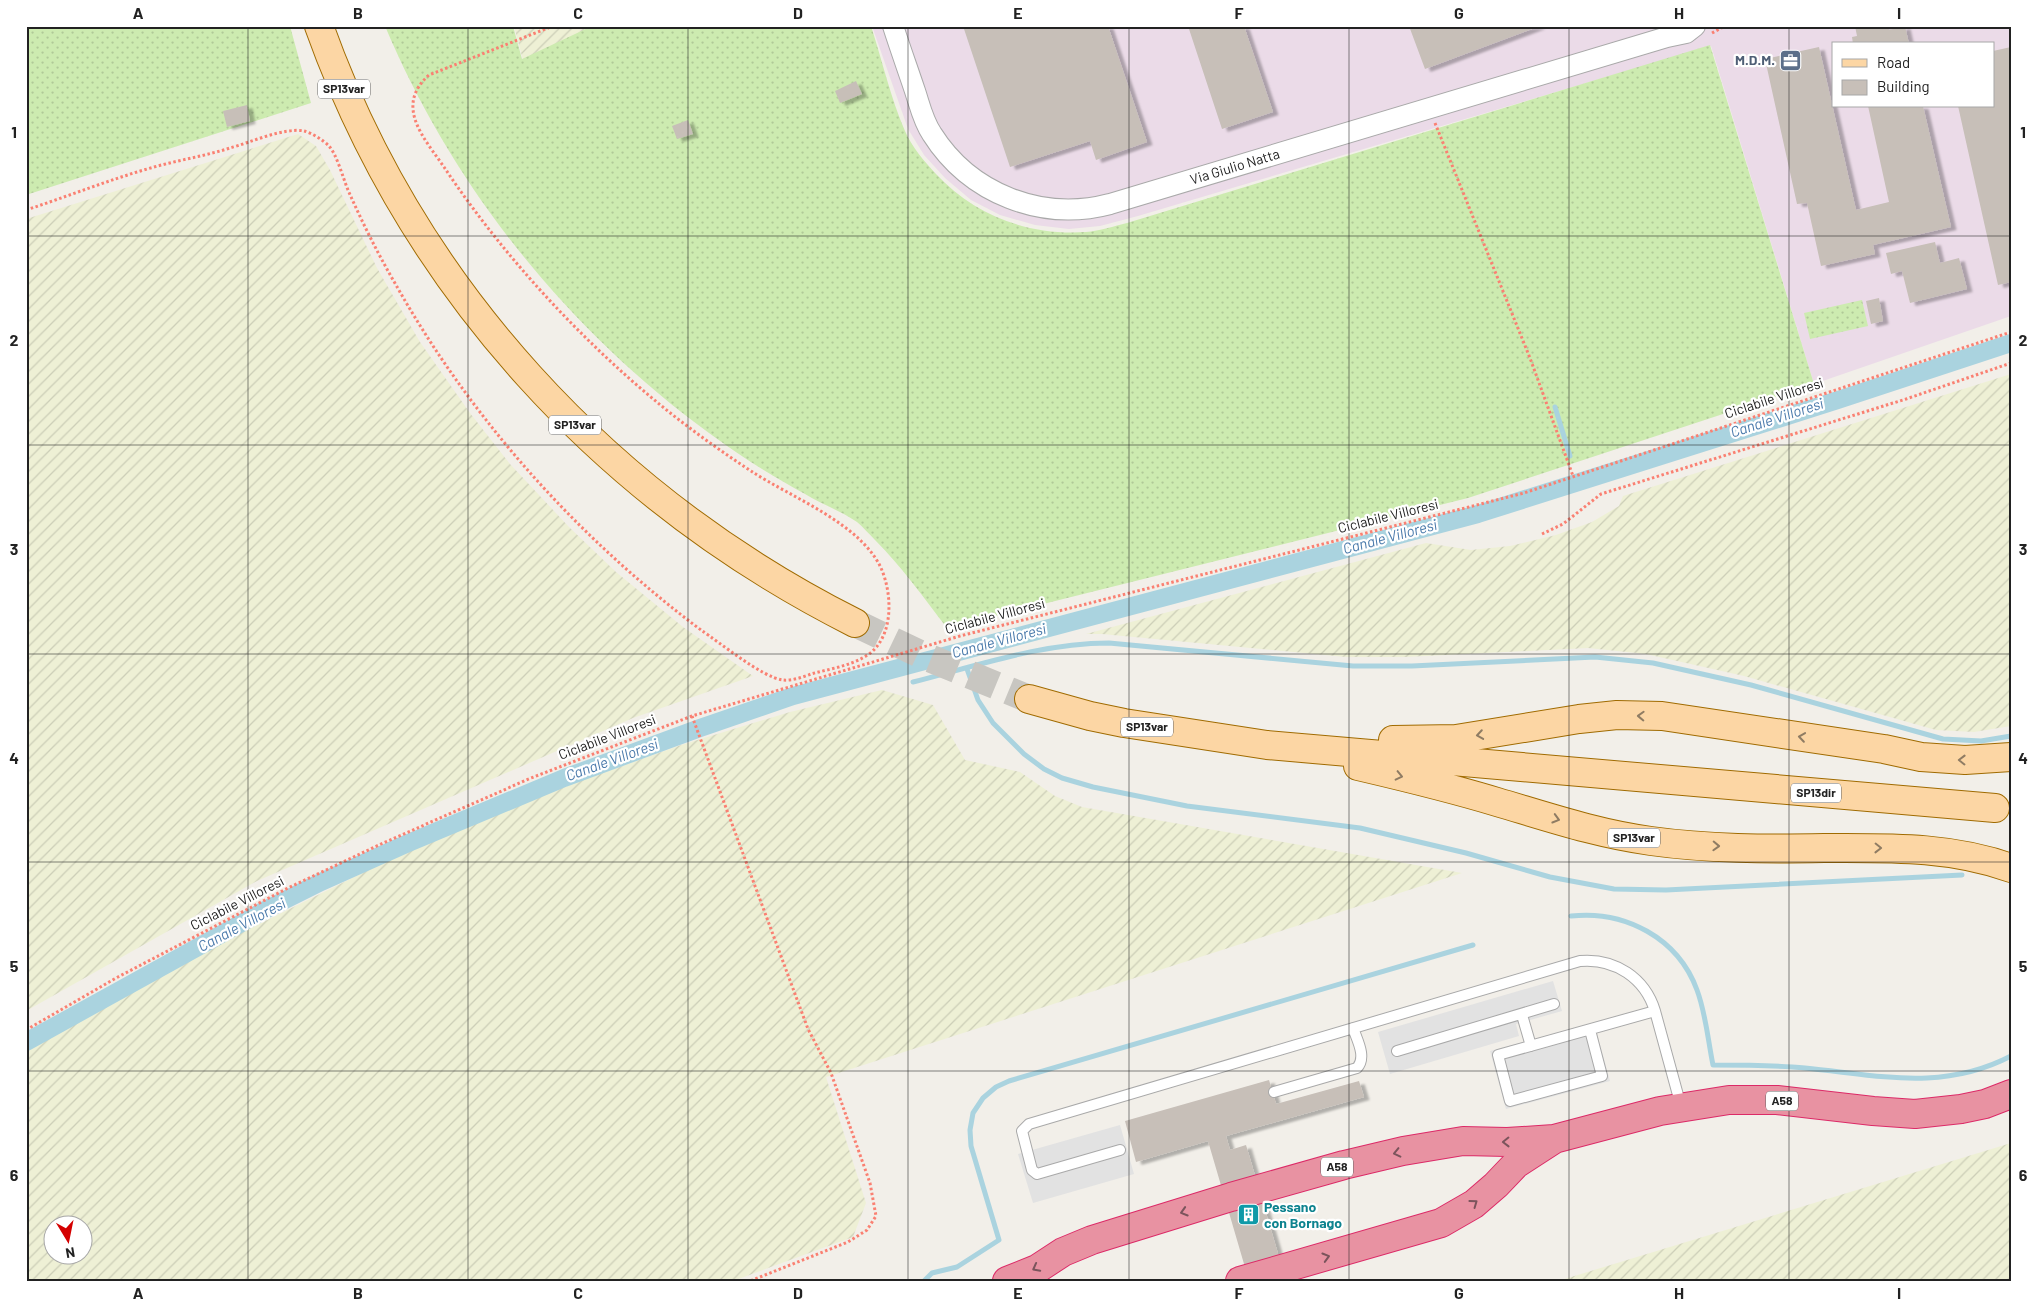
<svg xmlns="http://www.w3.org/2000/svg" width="2037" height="1307" font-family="Barlow,sans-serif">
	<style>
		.industrial { fill: #ebdbe8; fill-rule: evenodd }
		.farmland { fill: url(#farmland-furrows); fill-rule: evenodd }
		.grass { fill: url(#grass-dots) }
		.parking { fill: #e2e2e2 }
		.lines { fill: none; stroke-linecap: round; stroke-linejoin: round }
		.stream { stroke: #aad3df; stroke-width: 5 }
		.canal { stroke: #aad3df; stroke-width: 18 }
		.building { fill: #c7bfb8; filter: url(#shadow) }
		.primary-tunnel { stroke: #c8c6c1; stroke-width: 28; stroke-dasharray: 28 14; stroke-linecap: butt }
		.lane-casing { stroke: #a9a9a9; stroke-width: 12 }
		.street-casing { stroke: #a9a9a9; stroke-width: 22 }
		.primary-casing { stroke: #a06b00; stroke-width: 30 }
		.highway-casing { stroke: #dc2a67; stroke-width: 30 }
		.path { stroke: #fa8072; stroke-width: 3; stroke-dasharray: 2.5 2.5; stroke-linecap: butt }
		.lane { stroke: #fff; stroke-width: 10 }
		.street { stroke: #fff; stroke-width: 20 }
		.primary { stroke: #fcd6a4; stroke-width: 28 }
		.highway { stroke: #e892a2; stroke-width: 28 }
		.oneway { stroke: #8f7c63 }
		.oneway2 { stroke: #7b545c }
		.grid { fill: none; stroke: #222; stroke-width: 1; stroke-opacity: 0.55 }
		.labels { text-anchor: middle; stroke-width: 4.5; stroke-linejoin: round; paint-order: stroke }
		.shield { fill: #fff; stroke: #646464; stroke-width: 1 }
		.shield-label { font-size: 12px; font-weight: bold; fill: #222 }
		.service-label { font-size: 14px; font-weight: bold; fill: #4e5e75; stroke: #fff; text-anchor: end }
		.street-label { font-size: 14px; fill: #222; stroke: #fff }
		.culture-label { font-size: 14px; font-weight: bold; fill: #0d838f; stroke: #fff; text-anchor: start }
		.water-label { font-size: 15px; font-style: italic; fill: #4a7aab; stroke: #fff }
		.neatline { fill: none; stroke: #222; stroke-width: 2 }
		.grid-label { font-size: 16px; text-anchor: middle; font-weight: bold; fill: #222 }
	</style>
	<defs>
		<pattern id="farmland-furrows" width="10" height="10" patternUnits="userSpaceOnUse" patternTransform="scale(1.25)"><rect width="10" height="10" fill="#eef0d5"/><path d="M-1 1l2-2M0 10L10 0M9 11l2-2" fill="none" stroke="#ccceb7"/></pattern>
		<pattern id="grass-dots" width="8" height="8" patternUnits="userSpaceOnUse" patternTransform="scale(1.25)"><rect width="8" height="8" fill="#cdebb0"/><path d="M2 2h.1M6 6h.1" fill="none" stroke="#b0c997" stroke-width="1.8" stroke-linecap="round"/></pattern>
		<filter id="shadow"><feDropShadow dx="5.5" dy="3" stdDeviation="1" flood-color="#0004"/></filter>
	</defs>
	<rect width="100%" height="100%" fill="#f2efe9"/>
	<path class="industrial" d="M872 26H2011V316L1814 384 1711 46 1138 216 1100 226 1069 229 1035 225 1000 215 971 200 945 178 924 155 908 129ZM1833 44H1993V106H1833Z"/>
	<path class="farmland" d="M514 26H595L523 60Z
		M298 134 316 146 330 170 377 268 420 342 470 413 510 464 569 527 616 572 683 627 753 676 633 718 257 881 26 1011V219Z
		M2011 374V726L1974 732 1936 730 1744 676 1646 654 1588 648 1405 657H1346L1102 634H1086L1426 543 1471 550 1510 546 1556 535 1592 522 1619 506 1623 496Z
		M882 690 933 705 965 760 1020 772 1055 796 1082 807 1462 873 826 1077 866 1203 853 1237 733 1281H26V1050L192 957 411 849 569 785 681 745 790 712ZM82 1224V1254H52V1224Z
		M2011 1143V1281H1558L1998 1147Z"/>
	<path class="grass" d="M26 26H290L311 103 26 195Z
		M385 26H513L522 59 592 26H871C882 60 891 99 905 131 912 147 924 161 936 174 975 216 1030 236 1086 232 1100 231 1114 226 1127 223L1710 45 1814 384 1468 498 947 628C924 598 901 566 875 540 869 534 863 527 857 522 841 511 821 504 805 494 772 476 740 456 709 433 568 330 453 188 385 26Z
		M1862 300 1868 326 1810 339 1804 313Z"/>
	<path class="parking" d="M1553 981 1562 1011 1516 1024 1519 1036 1390 1074 1378 1032Z
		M1594 1023 1610 1081 1506 1109 1490 1051Z
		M1120 1125 1134 1174 1033 1203 1018 1154Z"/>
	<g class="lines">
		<path class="stream" d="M1555 407 1570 456
			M967 669 978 700 993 723 1024 754 1044 769 1062 778 1093 787 1187 806 1360 828 1466 853 1550 877 1614 889 1666 890 1962 875
			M913 682C976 666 1042 643 1109 643L1353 666H1412L1595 657 1653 663 1751 685 1943 739 1981 741 2011 736
			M1571 916C1625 910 1678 938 1697 990 1706 1014 1708 1041 1713 1065 1744 1065 1774 1065 1805 1068 1878 1075 1942 1092 2011 1056
			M924 1281 932 1273 957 1267 999 1240 971 1146 970 1130 973 1113 983 1098 996 1087 1009 1081 1473 945"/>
		<path class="canal" d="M26 1042 265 910 321 882 406 844 564 778 700 728 793 696 1478 514 1838 400 2011 343"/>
	</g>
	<path class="building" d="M963 26H1108L1147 142 1096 160 1090 141 1010 167Z
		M1188 26H1244L1273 112 1222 129Z
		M1409 26H1540L1425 69Z
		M1855 26H1888L1889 30 1905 26 1909 44H1853L1852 37 1857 36Z
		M1819 47 1856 210 1889 202 1868 106H1923L1951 227 1873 245 1875 254 1821 266 1807 203 1797 204 1765 59Z
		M2011 47V282L1998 285 1958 106H1993V51Z
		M856 81 862 94 840 103 835 91Z
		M247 105 250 121 227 127 223 111Z
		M688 120 693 134 677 139 672 126Z
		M1935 242 1940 263 1959 258 1967 289 1910 303 1902 271 1891 274 1886 253Z
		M1879 298 1883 321 1871 324 1866 301Z
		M1269 1080 1276 1104 1359 1081 1364 1097 1226 1136 1230 1150 1246 1145 1286 1281H1249L1208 1141 1136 1162 1125 1121Z"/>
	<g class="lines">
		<path class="primary-tunnel" d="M855 623 922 655 1029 699"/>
		<defs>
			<path id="lane" d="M1522 1015 1531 1046
				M1590 1030 1602 1076 1510 1101 1498 1055 1655 1011 1681 1106
				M1397 1051 1554 1004
				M1274 1092 1357 1068C1367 1057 1357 1040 1353 1028
				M1120 1150 1037 1174 1032 1170 1022 1131 1029 1124 1580 961C1615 958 1645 978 1655 1011"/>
			<g id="street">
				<path id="s1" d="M893 26C900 48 908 70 915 91 920 106 923 121 932 134 970 194 1042 222 1110 204L1667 37 1686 33 1695 26"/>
			</g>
			<path id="primary" d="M319 26C413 289 607 498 855 623
				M1029 699 1090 716 1124 723 1267 745 1995 808
				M1393 740 1456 739 1579 719 1617 715 1662 716 1884 749 1921 757 1965 760 2011 757
				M1358 766C1405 777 1451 788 1497 802 1548 817 1598 834 1651 841 1708 849 1767 849 1824 848 1888 848 1950 846 2011 868"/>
			<path id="highway" d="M1007 1281 1037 1269 1063 1252 1092 1240 1231 1197 1344 1165 1403 1151 1463 1141 1507 1142 1554 1139 1660 1111 1729 1100H1777L1873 1111 1915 1114 1961 1109 1985 1104 2011 1094
				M1240 1281 1441 1223 1474 1204 1496 1185 1516 1164 1553 1140"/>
		</defs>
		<use href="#lane" class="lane-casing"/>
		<use href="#street" class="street-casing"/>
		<use href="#primary" class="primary-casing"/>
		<use href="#highway" class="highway-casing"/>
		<path class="path" d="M1712 33 1725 26
			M1435 123 1530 358 1573 476
			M26 210C69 196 111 179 154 167 179 160 205 156 230 148 249 143 284 127 304 131 312 133 323 140 329 146 337 155 343 178 348 190 362 222 378 254 396 285 472 420 577 537 701 630 719 642 763 678 783 680 792 681 803 677 811 674 829 669 850 666 866 656 894 639 893 595 881 568 860 523 792 498 751 471 719 450 687 427 658 403 578 337 501 253 444 167 424 138 394 106 429 75L553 26
			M1542 534 1563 524 1601 494 1906 399 2011 363
			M692 716 808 1029 831 1073 870 1183 876 1216 867 1230 848 1242 750 1281
			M26 1030 116 978 288 888 381 844 531 778 692 716 960 636 1524 493 2011 332"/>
		<use href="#lane" class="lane"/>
		<use href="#street" class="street"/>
		<use href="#primary" class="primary"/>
		<use href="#highway" class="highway"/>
	</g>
	<defs><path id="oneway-chevron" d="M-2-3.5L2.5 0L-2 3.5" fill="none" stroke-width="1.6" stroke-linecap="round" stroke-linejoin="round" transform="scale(1.25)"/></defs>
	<g class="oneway">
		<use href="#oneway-chevron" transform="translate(1641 716) rotate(-178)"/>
		<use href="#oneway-chevron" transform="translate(1480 735) rotate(171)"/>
		<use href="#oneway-chevron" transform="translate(1802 737) rotate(-172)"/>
		<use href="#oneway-chevron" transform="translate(1962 760) rotate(-179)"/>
		<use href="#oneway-chevron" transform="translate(1399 776) rotate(13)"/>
		<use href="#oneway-chevron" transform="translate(1556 819) rotate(16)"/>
		<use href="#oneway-chevron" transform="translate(1716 846) rotate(2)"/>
		<use href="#oneway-chevron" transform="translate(1878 848) rotate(1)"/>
	</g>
	<g class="oneway2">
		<use href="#oneway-chevron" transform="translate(1506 1142) rotate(179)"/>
		<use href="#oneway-chevron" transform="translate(1397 1153) rotate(167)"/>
		<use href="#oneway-chevron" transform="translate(1474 1203) rotate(-36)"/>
		<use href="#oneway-chevron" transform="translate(1184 1212) rotate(163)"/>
		<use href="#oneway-chevron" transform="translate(1326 1257) rotate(-16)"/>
		<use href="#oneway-chevron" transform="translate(1036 1268) rotate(152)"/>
	</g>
	<path class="grid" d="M248 26V1281M468 26V1281M688 26V1281M908 26V1281M1129 26V1281M1349 26V1281M1569 26V1281M1789 26V1281M26 236H2011M26 445H2011M26 654H2011M26 862H2011M26 1071H2011"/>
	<defs>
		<symbol id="office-square" viewBox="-11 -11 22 22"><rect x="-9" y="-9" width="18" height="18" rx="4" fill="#5c6f8a" stroke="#fff"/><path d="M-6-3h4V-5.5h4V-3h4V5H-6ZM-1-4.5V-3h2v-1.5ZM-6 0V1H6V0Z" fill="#fff"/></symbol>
		<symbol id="building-square" viewBox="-11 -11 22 22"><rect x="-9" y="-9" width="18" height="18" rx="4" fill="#0f9aa8" stroke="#fff"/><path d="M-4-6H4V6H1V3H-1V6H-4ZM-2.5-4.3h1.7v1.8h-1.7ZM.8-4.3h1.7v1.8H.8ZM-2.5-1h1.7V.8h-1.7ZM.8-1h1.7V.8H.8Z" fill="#fff"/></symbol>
	</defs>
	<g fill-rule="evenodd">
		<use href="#office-square" x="1778" y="48" width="25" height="25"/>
		<use href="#building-square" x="1236" y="1202" width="25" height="25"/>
	</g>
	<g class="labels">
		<g class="shield">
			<rect x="318" y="79.5" width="52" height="19" rx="4"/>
			<rect x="549" y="415.5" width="52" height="19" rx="4"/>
			<rect x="1121" y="717.5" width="52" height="19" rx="4"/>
			<rect x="1791" y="783.5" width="50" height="19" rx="4"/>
			<rect x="1608" y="828.5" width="52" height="19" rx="4"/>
			<rect x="1766" y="1091.5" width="32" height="19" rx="4"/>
			<rect x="1321" y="1157.5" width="32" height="19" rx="4"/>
		</g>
		<g class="shield-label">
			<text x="344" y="93">SP13var</text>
			<text x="575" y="429">SP13var</text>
			<text x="1147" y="731">SP13var</text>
			<text x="1816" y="797">SP13dir</text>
			<text x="1634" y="842">SP13var</text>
			<text x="1782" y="1105">A58</text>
			<text x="1337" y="1171">A58</text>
		</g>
		<g class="service-label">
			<text x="1775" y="65">M.D.M.</text>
		</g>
		<g class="street-label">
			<text dy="5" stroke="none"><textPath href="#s1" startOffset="450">Via Giulio Natta</textPath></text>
			<text transform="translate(1774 398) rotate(-18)" y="5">Ciclabile Villoresi</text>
			<text transform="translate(1388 516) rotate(-14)" y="5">Ciclabile Villoresi</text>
			<text transform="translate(995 616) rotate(-15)" y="5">Ciclabile Villoresi</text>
			<text transform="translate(607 737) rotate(-21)" y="5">Ciclabile Villoresi</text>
			<text transform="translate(237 903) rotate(-27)" y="5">Ciclabile Villoresi</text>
		</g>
		<g class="culture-label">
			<text x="1264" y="1212">Pessano<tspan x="1264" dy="16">con Bornago</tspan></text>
		</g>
		<g class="water-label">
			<text transform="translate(1777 418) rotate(-18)" y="5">Canale Villoresi</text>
			<text transform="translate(1390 537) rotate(-15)" y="5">Canale Villoresi</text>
			<text transform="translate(999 641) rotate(-15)" y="5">Canale Villoresi</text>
			<text transform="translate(612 760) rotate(-20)" y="5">Canale Villoresi</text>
			<text transform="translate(242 925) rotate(-28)" y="5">Canale Villoresi</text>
		</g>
	</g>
	<rect width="2037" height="1307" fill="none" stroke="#ffffff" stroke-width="55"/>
	<rect x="1832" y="42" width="162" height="65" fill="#ffffff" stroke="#a7a7a7"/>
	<rect x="1842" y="59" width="25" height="8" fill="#fcd6a4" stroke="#a7a7a7"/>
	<text x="1877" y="68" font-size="15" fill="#222222">Road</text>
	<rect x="1842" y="80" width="25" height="15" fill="#c7bfb8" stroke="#a7a7a7"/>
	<text x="1877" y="92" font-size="15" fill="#222222">Building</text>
	<g transform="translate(68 1240) rotate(170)"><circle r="24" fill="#ffffff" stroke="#a7a7a7"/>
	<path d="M0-4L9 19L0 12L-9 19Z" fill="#d40000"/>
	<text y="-8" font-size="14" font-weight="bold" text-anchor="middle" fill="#222222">N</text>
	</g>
	<rect x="28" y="28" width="1982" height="1252" class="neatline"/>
	<g class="grid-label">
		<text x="138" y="19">A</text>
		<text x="358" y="19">B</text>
		<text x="578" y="19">C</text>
		<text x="798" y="19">D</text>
		<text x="1018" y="19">E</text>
		<text x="1239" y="19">F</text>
		<text x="1459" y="19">G</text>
		<text x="1679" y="19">H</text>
		<text x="1899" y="19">I</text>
		<text x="14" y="138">1</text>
		<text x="2023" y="138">1</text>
		<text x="14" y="346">2</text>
		<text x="2023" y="346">2</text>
		<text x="14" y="555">3</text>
		<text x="2023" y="555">3</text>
		<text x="14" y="764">4</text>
		<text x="2023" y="764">4</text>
		<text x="14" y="972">5</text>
		<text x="2023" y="972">5</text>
		<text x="14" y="1181">6</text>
		<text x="2023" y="1181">6</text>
		<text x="138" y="1299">A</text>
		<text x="358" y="1299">B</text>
		<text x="578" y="1299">C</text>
		<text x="798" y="1299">D</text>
		<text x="1018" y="1299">E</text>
		<text x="1239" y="1299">F</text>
		<text x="1459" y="1299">G</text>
		<text x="1679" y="1299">H</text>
		<text x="1899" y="1299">I</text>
	</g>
</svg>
